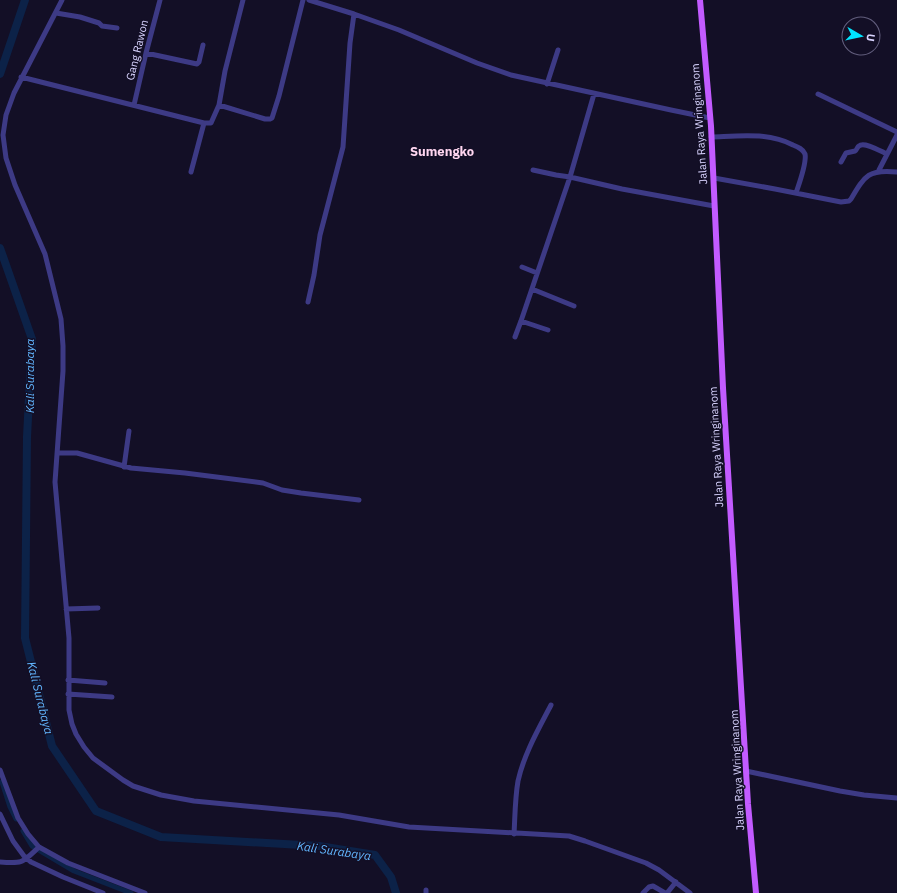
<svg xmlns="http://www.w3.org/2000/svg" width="897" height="893" font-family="'IBM Plex Sans',sans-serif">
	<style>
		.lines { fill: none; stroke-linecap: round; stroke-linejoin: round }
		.canal { stroke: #0c2248; stroke-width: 5 }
		.river { stroke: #0c2248; stroke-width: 8 }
		.minor { stroke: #3d3a85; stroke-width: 5 }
		.major { stroke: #c25bff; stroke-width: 6 }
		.labels { text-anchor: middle; stroke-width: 3; stroke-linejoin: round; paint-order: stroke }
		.street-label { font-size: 11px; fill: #d9d4ff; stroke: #130f26 }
		.water-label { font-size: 12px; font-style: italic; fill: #62b6ff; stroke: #130f26 }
		.quarter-label { font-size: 13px; font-weight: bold; fill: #ffd6f0; stroke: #130f26 }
	</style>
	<rect width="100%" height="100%" fill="#130f26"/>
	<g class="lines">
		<path class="canal" d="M2 782 10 807 16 819
			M23 831 32 846 74 871 131 893"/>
		<path class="river" d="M0 74 25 0
			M0 248 32 339 27 437 25 638 52 746 96 811 161 837 319 846 375 855 391 877 396 893"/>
		<path class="minor" d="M62 0 14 93 6 115 3 135 6 158 15 185 45 254 61 319 63 346V371L55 482 69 638V710L72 724 76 734 84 747 93 758 123 780 133 786 161 795 194 801 339 815 409 827 569 836 585 841 646 863 659 870 690 893
			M309 0 354 14 399 30 477 63 511 75 671 110 710 118
			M56 13 80 17 99 23 102 26 117 28
			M146 53 197 64 199 62 203 45
			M21 77 204 123H211L219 105 225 71 243 0
			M547 84 558 50
			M818 94 897 132
			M134 105 146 53 160 0
			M219 105 265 119H270L272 118 279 96 303 0
			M711 137C739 136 768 132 793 145 798 147 803 149 805 154 807 163 799 184 796 193
			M841 162 846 153 855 151C857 150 857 147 859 146 864 141 882 152 887 154
			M533 170 556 175 570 177 594 94
			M879 170 897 135
			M191 172 204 123
			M714 178 775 189 841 202 849 201 851 199C865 175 869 169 897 172
			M522 267 537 273
			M532 289 574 306
			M308 302 314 275 320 235 343 147 350 43 354 14
			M521 321 548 330
			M515 337 521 321 570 177 622 189 714 206
			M57 453H77L131 468 185 473 263 483 282 490 301 493 359 500
			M124 467 129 431
			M66 609 98 608
			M68 680 105 683
			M68 694 112 697
			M0 770 18 818 28 834 39 847 68 863 145 893
			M746 771 840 791 864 795 897 798
			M0 814 13 841 24 856 31 862 63 877 103 893
			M514 834C515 817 515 798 518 781 524 754 538 730 551 705
			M0 862C23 864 22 863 39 847
			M426 893V890
			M643 893 649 887 653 886 665 893
			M667 893 676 882"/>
		<path class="major" d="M700 0 711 126 723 388 748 804 756 893"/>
	</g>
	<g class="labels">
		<g class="street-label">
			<text transform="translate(137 50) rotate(-76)" y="4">Gang Rawon</text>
			<text transform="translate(699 124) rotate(-94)" y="4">Jalan Raya Wringinanom</text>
			<text transform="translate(716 447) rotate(-93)" y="4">Jalan Raya Wringinanom</text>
			<text transform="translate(737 770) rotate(-93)" y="4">Jalan Raya Wringinanom</text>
		</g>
		<g class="water-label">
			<text transform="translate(30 376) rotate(-90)" y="4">Kali Surabaya</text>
			<text transform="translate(40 698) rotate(76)" y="4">Kali Surabaya</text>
			<text transform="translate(334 851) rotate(8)" y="4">Kali Surabaya</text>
		</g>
		<g class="quarter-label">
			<text x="442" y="156">Sumengko</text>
		</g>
	</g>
	<g transform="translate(861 36) rotate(99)"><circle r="19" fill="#130f26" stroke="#625e7d"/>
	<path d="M0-3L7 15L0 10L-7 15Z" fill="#00e5ff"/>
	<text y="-6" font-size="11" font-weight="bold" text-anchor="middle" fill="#d9d4ff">U</text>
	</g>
</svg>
